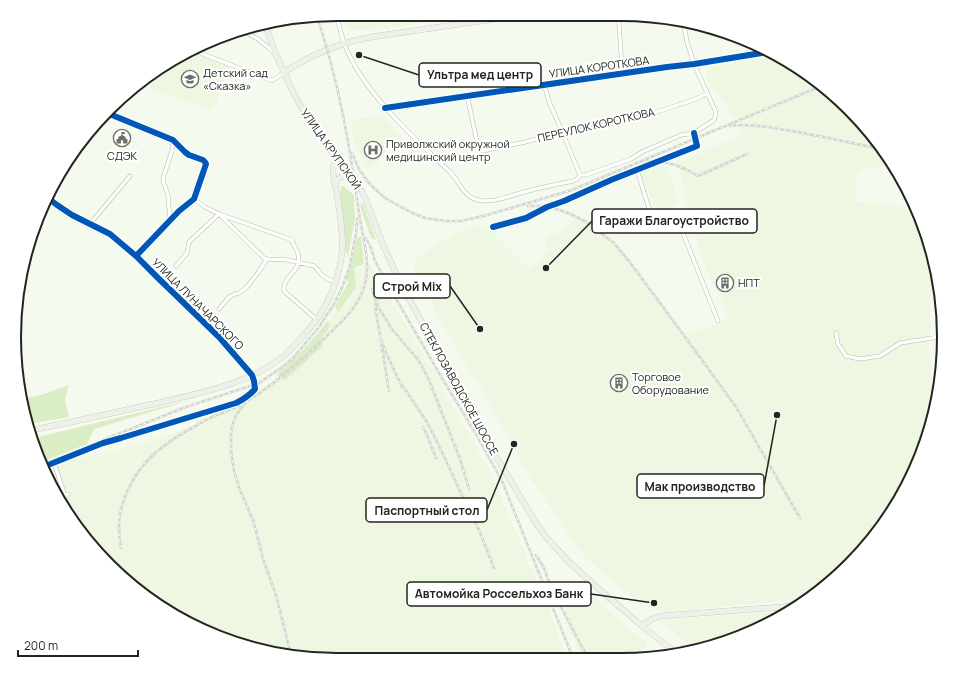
<svg xmlns="http://www.w3.org/2000/svg" width="958" height="674" font-family="Manrope,sans-serif">
	<style>
		.built { fill: #edf7e2 }
		.green { fill: #daedc4 }
		.lines { fill: none; stroke-linecap: round; stroke-linejoin: round }
		.street-casing { stroke: #b6bab1; stroke-width: 4.5 }
		.secondary-casing { stroke: #b6bab1; stroke-width: 6 }
		.street { stroke: #fefefd; stroke-width: 3.5 }
		.secondary { stroke: #eef1e9; stroke-width: 5.5 }
		.rail-casing { stroke: #d2d4d0; stroke-width: 2.5 }
		.rail { stroke: #fff; stroke-width: 1; stroke-dasharray: 3; stroke-linecap: butt }
		.cycleway-casing { stroke: #fff; stroke-width: 8 }
		.cycleway { stroke: #0057b8; stroke-width: 6 }
		.labels { text-anchor: middle; stroke-width: 4; stroke-linejoin: round; paint-order: stroke }
		.street-label { font-size: 11px; fill: #23261f; stroke: #fff }
		.poi-label { font-size: 11px; fill: #23261f; stroke: #fff; text-anchor: start }
		.rim { fill: none; stroke: #23261f; stroke-width: 2 }
		.leader { fill: none; stroke: #23261f; stroke-width: 1.5 }
		.callout-dot { fill: #23261f; stroke: #fff; stroke-width: 1.5 }
		.callout { fill: #fff; stroke: #23261f; stroke-width: 1.5 }
		.callout-label { font-size: 12px; text-anchor: middle; font-weight: bold; fill: #23261f }
	</style>
	<rect width="100%" height="100%" fill="#f5faef"/>
	<path class="built" d="M342 14H461V16L427 21 388 29 348 30Z
		M193 52 230 66 216 104 214 103 211 110 150 89 158 68Z
		M776 55 783 57 864 124 895 167H866L856 175 855 202 900 206 921 220 927 233 938 293 930 295V330L928 337 934 413 933 420 911 480 877 533 834 580 806 599 660 612 638 601 585 558 523 467 477 379 472 377 461 356 433 308 435 306 425 292 415 286 419 280 414 267 417 257 457 233 478 225 488 228 529 269 536 263 549 250 544 245 547 242 545 240 553 232 557 236 576 217 585 221 614 243 629 261 683 334 720 324 728 316 701 256 693 221 686 201 677 160 688 159 741 135 739 122 716 92 709 86 706 76 711 67Z
		M382 115 402 138 378 158 379 162 367 169 362 159 354 141 351 120Z
		M661 163 662 168 667 166 679 204 659 214 640 174 642 171Z
		M370 264 444 388V391L448 399 450 400 498 487 503 502 526 554V558L528 562 539 583 567 658 316 659 254 649 194 627 141 593 94 550 55 491 53 485 51 486 47 480 43 467 80 452 84 459 93 455V456L100 454 101 456 180 431 196 424 194 421 223 411 247 400 281 377 321 335 334 314 346 290 355 269Z
		M572 579 613 615 647 643V646L635 657 584 658 579 652 562 611 565 610 555 592Z
		M772 612 778 617 764 627 692 648 662 621V620Z"/>
	<path class="green" d="M342 185 354 195 355 219 348 257 344 248 340 192Z
		M363 203 376 240 371 238 360 206Z
		M361 236 364 264 354 268 356 287 338 312 335 306 348 283 347 278 351 264 357 238Z
		M328 320 330 326 321 339 323 346 285 380 276 375C295 358 313 341 328 320Z
		M69 385 65 400 69 417 30 424 23 398 38 396Z
		M194 399 94 429 87 444 42 462 34 438Z"/>
	<g class="lines">
		<defs>
			<path id="street" d="M336 14C339 24 341 34 344 43 347 52 352 60 356 68 381 109 417 140 451 173 460 183 464 197 478 200 493 204 514 194 528 191 543 187 558 184 573 181L577 179 580 175
				M617 14 619 23 621 54 623 73
				M241 31C255 35 264 44 275 53
				M248 33C256 31 260 29 265 24
				M195 51 270 80H273L283 73
				M544 85 550 104 562 131 580 175
				M467 95 477 142 479 147 483 151 525 142 552 135 562 131 573 132C608 125 644 117 678 105 688 102 698 99 707 93
				M385 108 667 67 694 64 768 52
				M107 113 173 140 185 152 189 155 203 160 205 162 206 164 194 199 179 211 136 256
				M637 170 649 208 656 216 677 218 718 321
				M580 175H586L631 159 642 152 681 135 694 133 714 120 716 114 715 110 694 64 687 42 683 20
				M194 199 205 207 219 214 292 240C293 245 297 250 298 254 303 272 282 275 284 291L317 320
				M220 215 264 258 267 259
				M170 220 168 195 163 181 164 175 172 151 173 140
				M90 224 130 176
				M493 227 526 218 547 207 564 201 611 180 697 146 694 133
				M267 259 288 260 314 266C319 269 319 273 323 276 327 279 332 281 336 282
				M176 266 187 253 189 242 219 214
				M219 309 229 297 235 294 239 293 246 288 258 273 267 259
				M836 333 838 344 846 356 860 359 880 356 900 343 939 337V311L941 301
				M54 463 65 496 68 494
				M43 467 103 443 121 438 236 403C244 399 249 396 255 389L254 381 252 375 219 337 157 277 136 256 110 234 72 215 57 205 48 198"/>
			<path id="secondary" d="M265 24 276 55 293 92 303 110 333 154 359 187 363 193 369 208 384 247 401 284 484 436 534 520 546 537 569 562 592 583 642 626 676 653
				M283 73C310 55 340 43 371 37L529 14
				M335 183C339 177 343 175 350 175
				M32 430C73 422 113 413 153 404 199 393 248 385 285 355 294 347 302 337 310 328 329 305 339 281 342 252 344 232 339 208 336 189 335 183 333 177 333 171 333 166 334 163 337 160
				M642 626 652 619 661 616 794 606"/>
		</defs>
		<use href="#street" class="street-casing"/>
		<use href="#secondary" class="secondary-casing"/>
		<use href="#street" class="street"/>
		<use href="#secondary" class="secondary"/>
		<defs>
			<path id="rail" d="M730 126C749 123 767 127 785 130 818 135 850 143 882 149
				M352 153 359 169 368 182 376 190 385 198 410 212 425 218 446 221H461L487 215 572 190 819 87
				M644 162C663 159 682 166 698 176L747 154
				M528 206H543L553 208 568 213 585 221 614 243 629 261 683 334 736 407 800 518
				M366 238 371 248 375 261 391 290 443 380 473 429 502 481 573 658
				M372 289 378 307 386 319 391 328 419 361 429 380 460 459 469 489
				M375 305 389 391
				M380 337 386 353 402 387
				M400 382 427 422 442 452 460 491 479 530 494 568
				M245 404 236 415 232 426 231 433V451L234 471 239 487 254 523 263 559 276 595 291 655
				M423 427 427 435 436 458
				M43 464 183 408 259 383 281 368 293 358 319 327 334 304 341 290 349 269 356 234 357 219
				M121 548C119 537 118 526 120 515 123 496 136 471 150 458 167 441 190 429 210 418 221 413 233 410 243 404 274 385 301 361 327 336 340 323 355 310 362 293 374 265 361 234 358 206 349 142 338 78 317 17
				M536 555 544 568 555 599
				M554 594 588 658"/>
		</defs>
		<use href="#rail" class="rail-casing"/>
		<use href="#rail" class="rail"/>
		<defs>
			<path id="cycleway" d="M385 108 667 67 694 64 768 52
				M107 113 173 140 185 152 189 155 203 160 205 162 206 164 194 199 179 211 136 256
				M493 227 526 218 547 207 564 201 611 180 697 146 694 133
				M43 467 103 443 121 438 236 403C244 399 249 396 255 389L254 381 252 375 219 337 157 277 136 256 110 234 72 215 57 205 48 198"/>
		</defs>
		<use href="#cycleway" class="cycleway-casing"/>
		<use href="#cycleway" class="cycleway"/>
	</g>
	<defs>
		<symbol id="school-ring" viewBox="-11 -11 22 22"><circle r="9.5" fill="#fff" stroke="#6c7068" stroke-width="1.5"/><path d="M0-5L7-2L0 1L-7-2ZM-4 1L0 2.5L4 1V4Q0 6-4 4Z" fill="#6c7068"/></symbol>
		<symbol id="civic-ring" viewBox="-11 -11 22 22"><circle r="9.5" fill="#fff" stroke="#6c7068" stroke-width="1.5"/><path d="M-.6-6.5H3V-4.5H.6V-3L4-1V1h2V6H-6V1h2V-1L-.6-3ZM-1.2 2.5V6h2.4V2.5Z" fill="#6c7068"/></symbol>
		<symbol id="hospital-ring" viewBox="-11 -11 22 22"><circle r="9.5" fill="#fff" stroke="#6c7068" stroke-width="1.5"/><path d="M-5-5h3v3.5h4V-5h3V5h-3V1.5h-4V5h-3Z" fill="#6c7068"/></symbol>
		<symbol id="building-ring" viewBox="-11 -11 22 22"><circle r="9.5" fill="#fff" stroke="#6c7068" stroke-width="1.5"/><path d="M-4-6H4V6H1V3H-1V6H-4ZM-2.5-4.3h1.7v1.8h-1.7ZM.8-4.3h1.7v1.8H.8ZM-2.5-1h1.7V.8h-1.7ZM.8-1h1.7V.8H.8Z" fill="#6c7068"/></symbol>
	</defs>
	<g fill-rule="evenodd">
		<use href="#school-ring" x="180" y="69" width="20" height="20"/>
		<use href="#civic-ring" x="112" y="128" width="20" height="20"/>
		<use href="#hospital-ring" x="363" y="140" width="20" height="20"/>
		<use href="#building-ring" x="715" y="273" width="20" height="20"/>
		<use href="#building-ring" x="609" y="373" width="20" height="20"/>
	</g>
	<g class="labels">
		<g class="street-label">
			<text transform="translate(599 67) rotate(-8)" y="4">УЛИЦА КОРОТКОВА</text>
			<text transform="translate(596 125) rotate(-13)" y="4">ПЕРЕУЛОК КОРОТКОВА</text>
			<text transform="translate(331 149) rotate(55)" y="4">УЛИЦА КРУПСКОЙ</text>
			<text transform="translate(198 304) rotate(45)" y="4">УЛИЦА ЛУНАЧАРСКОГО</text>
			<text transform="translate(459 389) rotate(61)" y="4">СТЕКЛОЗАВОДСКОЕ ШОССЕ</text>
		</g>
		<g class="poi-label">
			<text x="203" y="77">Детский сад<tspan x="203" dy="13">«Сказка»</tspan></text>
			<text x="386" y="148">Приволжский окружной<tspan x="386" dy="13">медицинский центр</tspan></text>
			<text x="122" y="160" text-anchor="middle">СДЭК</text>
			<text x="738" y="287">НПТ</text>
			<text x="632" y="381">Торговое<tspan x="632" dy="13">Оборудование</tspan></text>
		</g>
	</g>
	<path d="M0 0H958V674H0ZM337 21H621A316 316 0 0 1 937 337V337A316 316 0 0 1 621 653H337A316 316 0 0 1 21 337V337A316 316 0 0 1 337 21Z" fill="#fff" fill-rule="evenodd"/>
	<path class="rim" d="M337 21H621A316 316 0 0 1 937 337V337A316 316 0 0 1 621 653H337A316 316 0 0 1 21 337V337A316 316 0 0 1 337 21Z"/>
	<path class="leader" d="M359 55L419 75M546 268L592 221M480 329L450 286M777 415L764 486M514 444L487 510M654 603L591 594"/>
	<g class="callout-dot">
		<circle cx="359" cy="55" r="4"/>
		<circle cx="546" cy="268" r="4"/>
		<circle cx="480" cy="329" r="4"/>
		<circle cx="777" cy="415" r="4"/>
		<circle cx="514" cy="444" r="4"/>
		<circle cx="654" cy="603" r="4"/>
	</g>
	<g class="callout">
		<rect x="419" y="63" width="122" height="24" rx="4"/>
		<rect x="592" y="209" width="165" height="24" rx="4"/>
		<rect x="374" y="274" width="76" height="24" rx="4"/>
		<rect x="637" y="474" width="127" height="24" rx="4"/>
		<rect x="366" y="498" width="121" height="24" rx="4"/>
		<rect x="407" y="582" width="184" height="24" rx="4"/>
	</g>
	<g class="callout-label">
		<text x="480" y="79">Ультра мед центр</text>
		<text x="674" y="225">Гаражи Благоустройство</text>
		<text x="412" y="291">Строй Mix</text>
		<text x="700" y="491">Мак производство</text>
		<text x="427" y="515">Паспортный стол</text>
		<text x="499" y="598">Автомойка Россельхоз Банк</text>
	</g>
	<path d="M18 650v6h120v-6" fill="none" stroke="#23261f" stroke-width="2"/>
	<text x="24" y="650" font-size="12" fill="#23261f" stroke="#ffffff" stroke-width="3" paint-order="stroke">200 m</text>
</svg>
